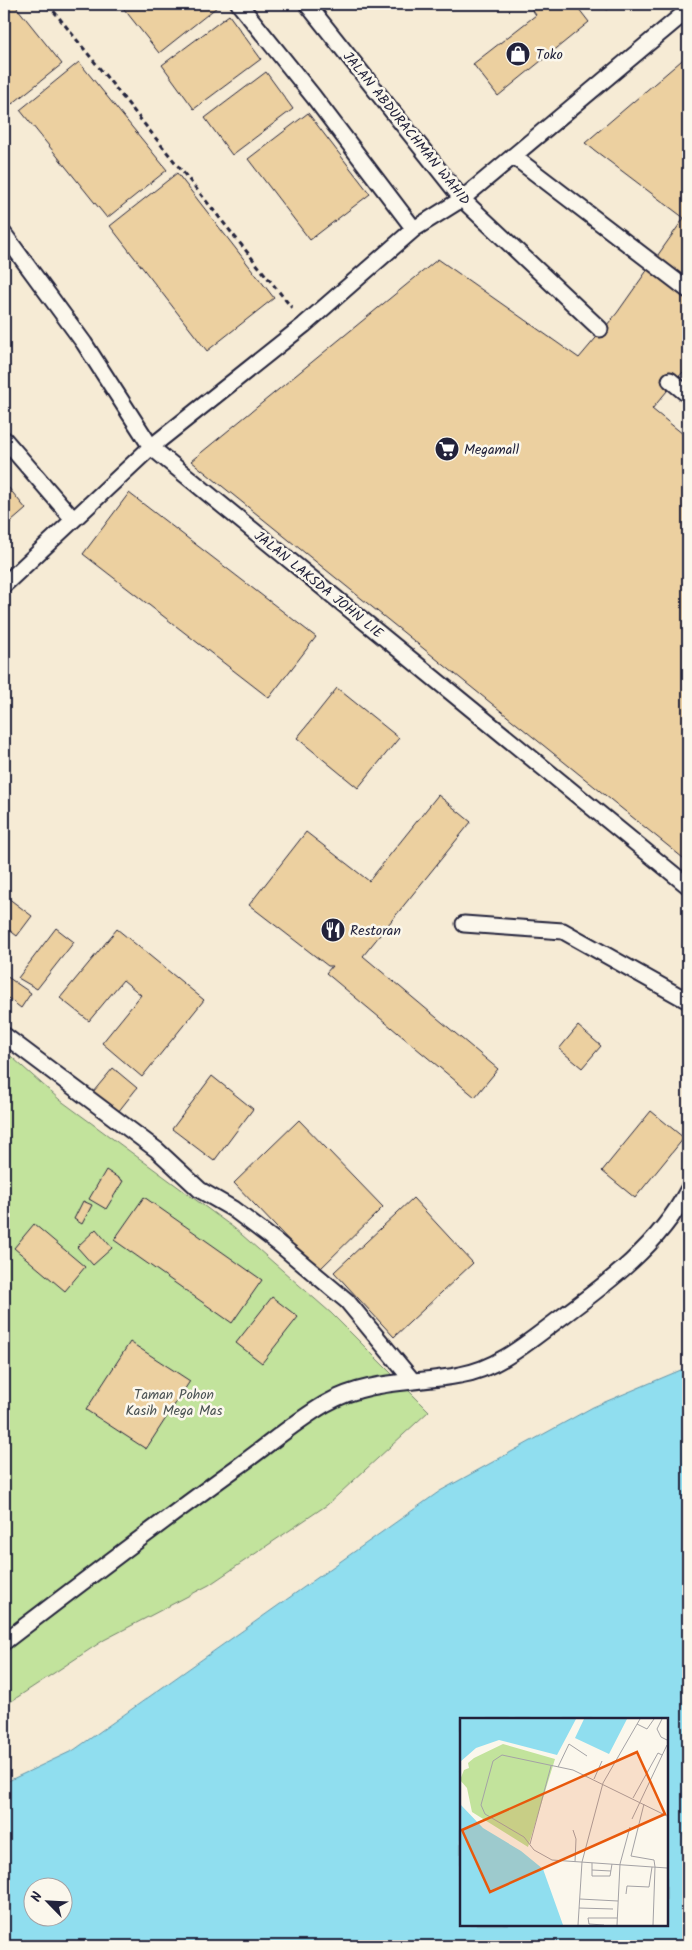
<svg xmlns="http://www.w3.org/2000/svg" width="692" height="1950" font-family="Kalam,sans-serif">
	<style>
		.built { fill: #f6ebd5 }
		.green { fill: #c2e39c; stroke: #72826c }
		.water { fill: #90deef; stroke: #6493a7; fill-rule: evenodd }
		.building { fill: #ecd0a0; stroke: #22223b }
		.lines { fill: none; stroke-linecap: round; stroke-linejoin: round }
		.service-casing { stroke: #22223b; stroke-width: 19 }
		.path { stroke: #22223b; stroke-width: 3; stroke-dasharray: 5 4; stroke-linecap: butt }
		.service { stroke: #fbf7ec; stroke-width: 15 }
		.labels { text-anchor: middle; stroke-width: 5; stroke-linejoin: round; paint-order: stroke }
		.poi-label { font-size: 14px; fill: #22223b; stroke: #fbf7ec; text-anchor: start }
		.street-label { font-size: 14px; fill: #22223b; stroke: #fbf7ec }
		.park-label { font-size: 14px; fill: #4a5253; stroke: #fbf7ec }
		.inset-road { fill: none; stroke: #a4a2a5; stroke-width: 1 }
		.view { fill: #e8590c; fill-opacity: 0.15; stroke: #e8590c; stroke-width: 2.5 }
		.inset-edge { fill: none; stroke: #22223b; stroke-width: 2.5 }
	</style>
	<rect width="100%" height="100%" fill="#fbf7ec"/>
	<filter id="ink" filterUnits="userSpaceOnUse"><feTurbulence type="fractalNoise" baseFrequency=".02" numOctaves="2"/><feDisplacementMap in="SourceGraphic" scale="10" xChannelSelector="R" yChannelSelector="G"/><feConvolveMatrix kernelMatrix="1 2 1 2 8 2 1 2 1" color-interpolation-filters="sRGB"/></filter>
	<g filter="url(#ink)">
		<path class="built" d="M4 4H688V1367L593 1407 440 1491 74 1750 4 1783Z"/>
		<path class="green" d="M4 1050 60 1100 234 1228 331 1313 429 1411 327 1505 209 1585 104 1640 4 1706Z"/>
		<path class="water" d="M688 1367V1946H4V1783L74 1750 440 1491 593 1407ZM461 1719H666V1924H461ZM32 1888H62V1918H32Z"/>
		<path class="building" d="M4 4H14L62 64 12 104 4 93Z
			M120 4H214L217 7 159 53Z
			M528 4H575L589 22 498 96 473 64 536 15Z
			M602 4H615L607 10Z
			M229 15 261 59 194 109 162 65Z
			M688 55V366L652 409 688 438V862L191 461 438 259 579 358 617 313 684 218 585 143Z
			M79 62 167 170 107 218 20 110Z
			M266 72 293 109 232 155 205 118Z
			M308 113 370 194 310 240 248 159Z
			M177 173 274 298 207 351 110 226Z
			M4 482 26 509 4 528Z
			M129 493 316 637 269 698 83 554Z
			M337 688 399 738 358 788 297 738Z
			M438 795 471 822 363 956 498 1069 475 1097 326 973 332 966H328L249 905 306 832 369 881Z
			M4 895 32 916 17 936 4 926Z
			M56 928 74 942 37 989 18 978Z
			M117 929 204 1000 142 1077 102 1043 141 995 123 980 89 1021 60 998Z
			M6 976 31 993 21 1008 4 995Z
			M578 1026 601 1046 582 1068 559 1049Z
			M113 1068 137 1088 118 1112 93 1092Z
			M212 1076 253 1109 214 1161 172 1129Z
			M651 1111 684 1138 635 1198 602 1171Z
			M299 1120 383 1207 318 1271 234 1183Z
			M106 1170 123 1181 106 1209 89 1199Z
			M144 1197 262 1280 232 1323 114 1240Z
			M413 1198 473 1263 394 1337 334 1272Z
			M83 1201 92 1205 82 1224 74 1219Z
			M34 1224 85 1267 65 1291 14 1248Z
			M96 1229 112 1248 93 1265 77 1247Z
			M272 1297 298 1317 262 1363 236 1343Z
			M130 1342 190 1381 146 1449 86 1410Z"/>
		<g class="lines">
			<defs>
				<path id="service" d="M239 4 313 96 414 229
					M307 4 462 199 600 329
					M513 156 688 290
					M4 234 84 343 151 447 688 886
					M670 380 688 395
					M4 439 73 519
					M4 585 151 447 304 325 414 229 462 199 688 10
					M464 924 563 931 688 1001
					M4 1035 157 1150 200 1190 233 1209 278 1243 347 1301 412 1380
					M4 1642C81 1583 158 1524 236 1468 266 1447 294 1422 325 1404 368 1379 414 1384 460 1375 496 1369 526 1344 555 1322 605 1285 658 1247 688 1190"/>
			</defs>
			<use href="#service" class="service-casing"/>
			<path class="path" d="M48 4 292 308"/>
			<use href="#service" class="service"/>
		</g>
	</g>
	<defs>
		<symbol id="shop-disc" viewBox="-11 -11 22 22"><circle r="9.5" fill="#22223b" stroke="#fbf7ec"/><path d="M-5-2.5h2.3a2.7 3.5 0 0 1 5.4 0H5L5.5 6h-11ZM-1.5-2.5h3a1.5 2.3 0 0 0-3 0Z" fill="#fff"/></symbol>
		<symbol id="supermarket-disc" viewBox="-11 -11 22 22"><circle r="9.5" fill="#22223b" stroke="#fbf7ec"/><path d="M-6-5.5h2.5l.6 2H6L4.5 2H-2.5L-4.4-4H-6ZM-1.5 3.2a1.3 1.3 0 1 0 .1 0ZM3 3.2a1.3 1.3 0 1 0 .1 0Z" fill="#fff"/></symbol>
		<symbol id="restaurant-disc" viewBox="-11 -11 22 22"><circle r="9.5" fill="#22223b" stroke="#fbf7ec"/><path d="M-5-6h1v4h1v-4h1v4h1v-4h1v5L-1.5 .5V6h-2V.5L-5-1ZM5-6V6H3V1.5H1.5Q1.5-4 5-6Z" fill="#fff"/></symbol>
	</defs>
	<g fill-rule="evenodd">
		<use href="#shop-disc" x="504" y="40" width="28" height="28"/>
		<use href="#supermarket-disc" x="433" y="435" width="28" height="28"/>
		<use href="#restaurant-disc" x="319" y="916" width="28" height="28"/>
	</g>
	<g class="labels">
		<g class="poi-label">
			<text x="536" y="59">Toko</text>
			<text x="464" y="454">Megamall</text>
			<text x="350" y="935">Restoran</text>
		</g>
		<g class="street-label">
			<text transform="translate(407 128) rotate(51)" y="5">JALAN ABDURACHMAN WAHID</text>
			<text transform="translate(319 584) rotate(39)" y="5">JALAN LAKSDA JOHN LIE</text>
		</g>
		<g class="park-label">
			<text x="174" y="1399">Taman Pohon<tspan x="174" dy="16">Kasih Mega Mas</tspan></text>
		</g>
	</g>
	<g transform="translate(460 1718)">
		<rect width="208" height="208" fill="#fbf7ec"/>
		<path d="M43 26 95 41 68 129 12 94 7 70 0 62 4 52 9 50 8 45 14 40Z" fill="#c2e39c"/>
		<path d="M0 1H116L97 37 39 22 16 30 0 44ZM124 1H167L149 36 115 20ZM0 86 23 110 61 133 83 151 103 207H0Z" fill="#90deef"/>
		<path class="inset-road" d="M202 1 197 11 201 19 207 22M177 6 187 11 194 1M98 49 109 26 127 38M134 61 142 43M173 80 198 35 202 37M184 86 171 138 194 142 195 149M207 98 113 52 42 37 33 43 21 87 25 96 64 119 74 132 92 142 207 150M172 101 207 27M113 112 116 121 115 144M70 126 91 48M132 145V158H150L152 146M132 152 151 153M166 176 167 168 189 169 192 149M120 181 158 183M119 190 153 191M118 207 122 144 143 65 180 1M144 207 129 206 128 200H157M157 207 160 146 170 109M193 207 195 149"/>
		<path class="view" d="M177 34 205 96 30 174 2 112Z"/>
		<rect width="208" height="208" class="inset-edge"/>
	</g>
	<rect width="692" height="1950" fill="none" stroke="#fbf7ec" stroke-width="20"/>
	<rect x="10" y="10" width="672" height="1930" fill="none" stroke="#22223b" stroke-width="2" filter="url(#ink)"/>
	<g transform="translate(48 1902) rotate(294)"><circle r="24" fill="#fbf7ec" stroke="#a4a2a5"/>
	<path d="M0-4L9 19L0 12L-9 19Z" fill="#22223b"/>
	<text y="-8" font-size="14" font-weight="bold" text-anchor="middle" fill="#22223b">N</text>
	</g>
</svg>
